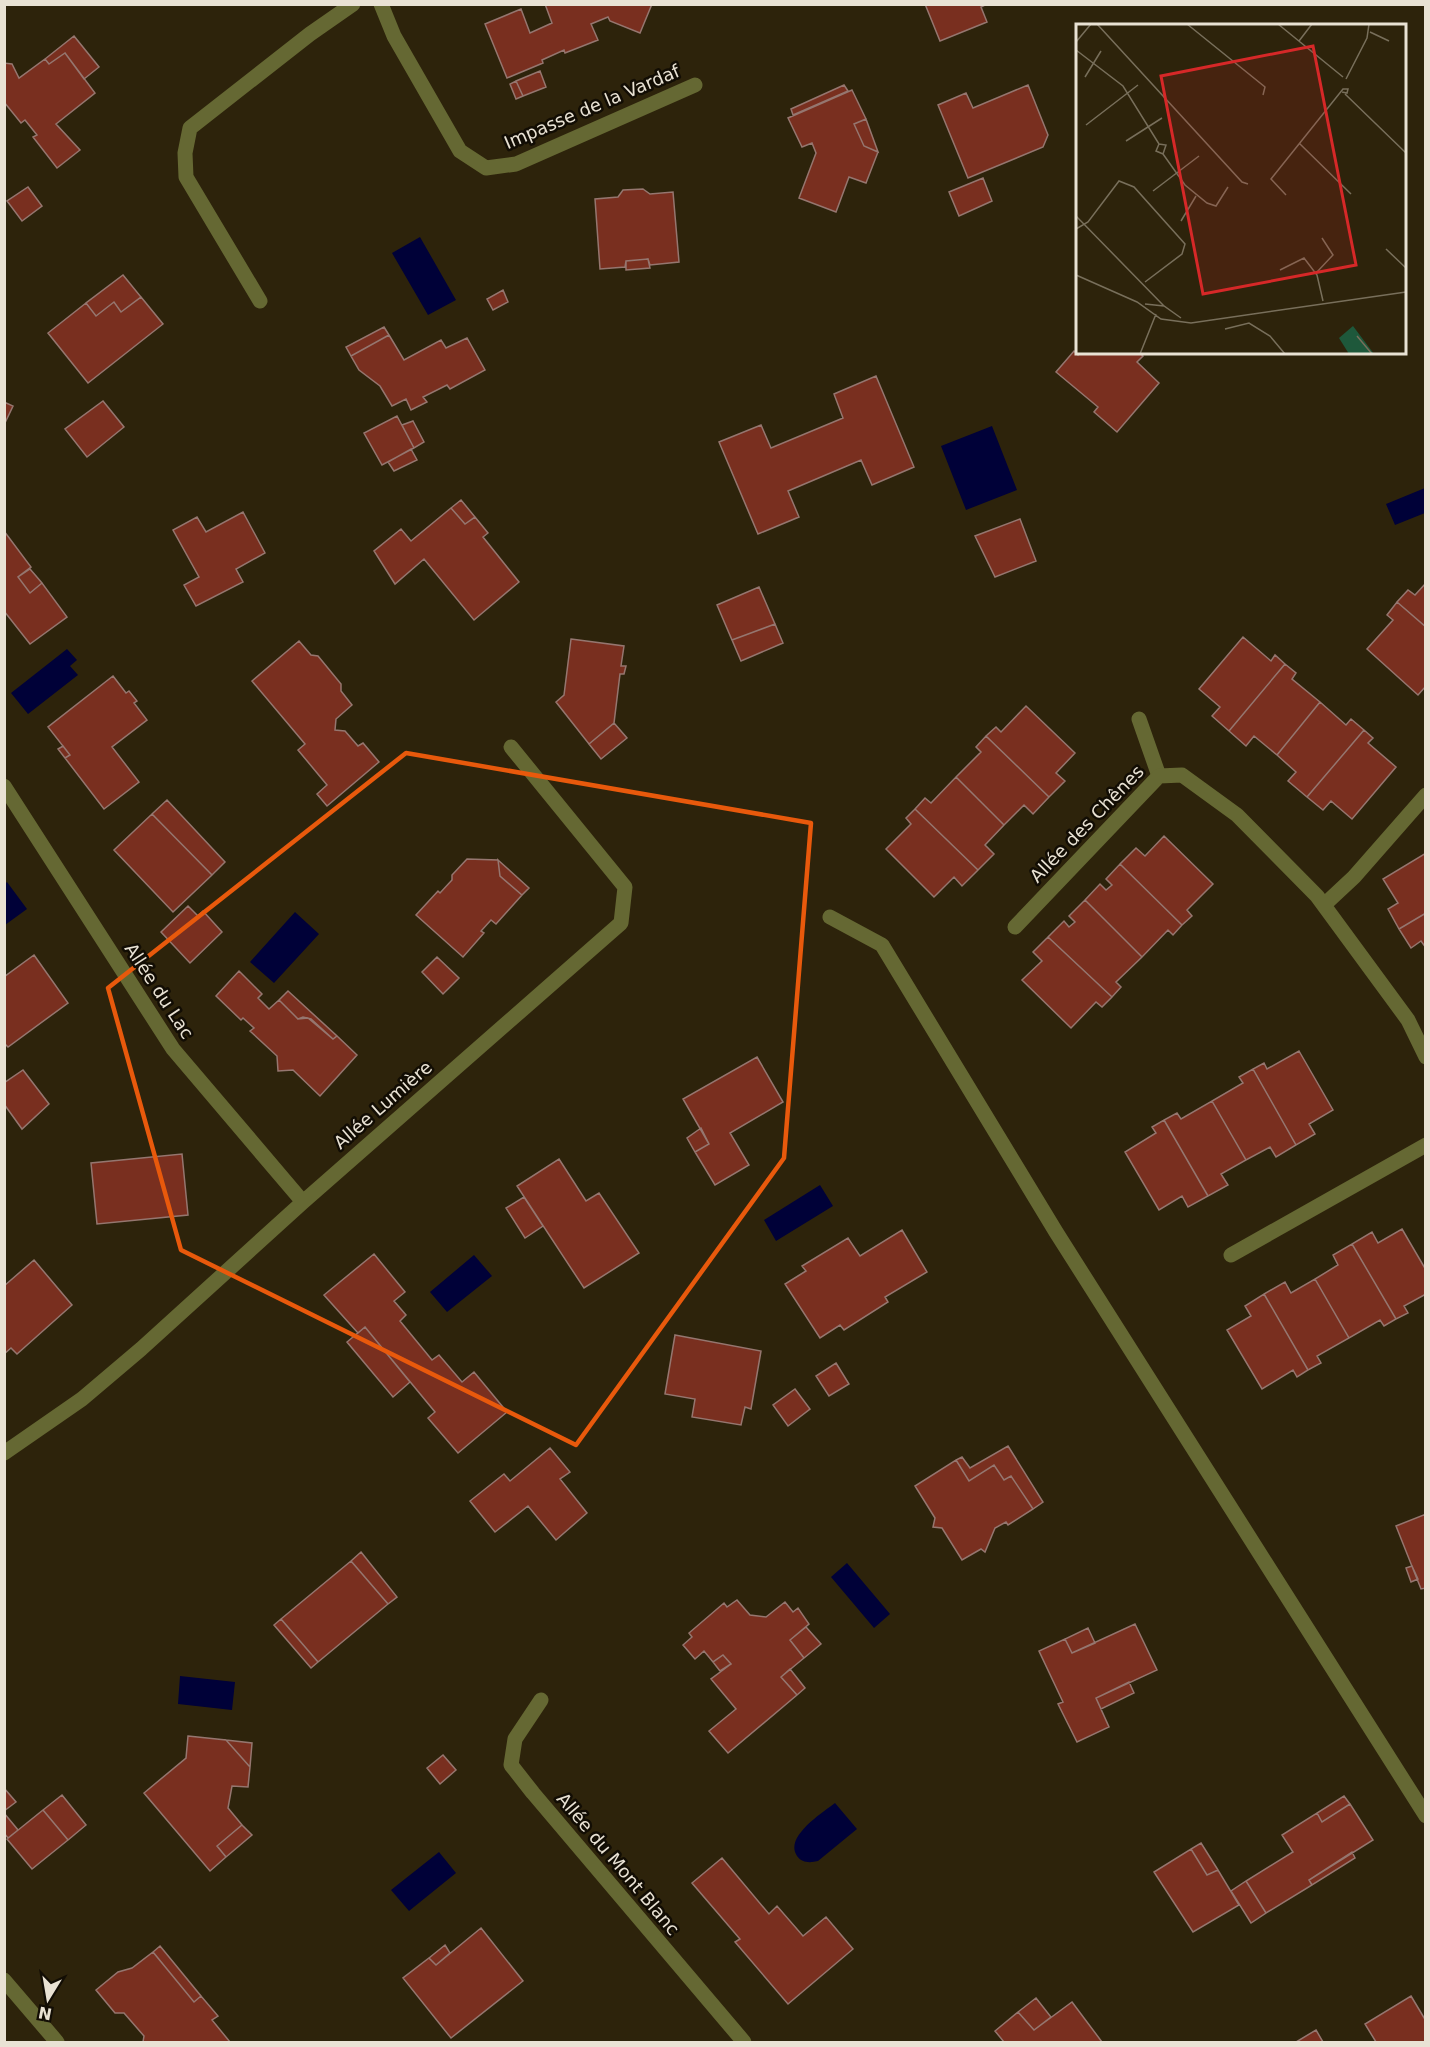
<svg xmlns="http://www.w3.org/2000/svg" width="1430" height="2047" font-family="'DejaVu Sans',sans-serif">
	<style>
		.water { fill: #000138 }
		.building { fill: #792f1f; stroke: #95766f; stroke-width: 1.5 }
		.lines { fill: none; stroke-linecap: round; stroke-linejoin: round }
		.service { stroke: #656833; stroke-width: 15 }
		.minor { stroke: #656833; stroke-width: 15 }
		.marked { fill: none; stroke: #e8590c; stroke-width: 4.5; stroke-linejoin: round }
		.labels { text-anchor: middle; stroke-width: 5; stroke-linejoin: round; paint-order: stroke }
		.street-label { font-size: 18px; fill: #e9e2d4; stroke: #120d04 }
		.inset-road { fill: none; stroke: #786f5b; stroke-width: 1.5 }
		.view { fill: #d62828; fill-opacity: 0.15; stroke: #d62828; stroke-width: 3 }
		.inset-edge { fill: none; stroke: #e9e2d4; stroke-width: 3 }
	</style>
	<rect width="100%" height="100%" fill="#2d230b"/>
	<path class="water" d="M420 237 456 300 428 315 392 253Z
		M992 426 1017 490 966 510 941 446Z
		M1425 488V513L1395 525 1386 504Z
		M67 649 77 660 70 666 78 675 28 714 11 693Z
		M7 882 27 909 5 925V884Z
		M295 912 319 934 274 983 250 962Z
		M820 1185 833 1206 776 1241 764 1220Z
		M474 1255 492 1276 447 1312 430 1292Z
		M847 1563 890 1614 874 1628 831 1577Z
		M180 1676 235 1682 232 1710 178 1704Z
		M835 1803 857 1829 818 1861C810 1863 802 1863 797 1856 784 1837 822 1813 835 1803Z
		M439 1852 456 1873 409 1911 391 1890Z"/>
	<path class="building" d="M545 4H652L640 33 610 21 608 17 591 24 598 40 565 53 564 50 542 60 543 63 507 78 485 24 521 9 530 33 552 23Z
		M925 4H987L981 7 987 22 940 41Z
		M74 36 99 67 84 79 65 53 49 64 45 59Z
		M65 53 95 93 56 124 80 150 57 168 33 137 37 135 25 120 21 123 4 102V63L12 64 19 78 45 59 49 64Z
		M540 71 546 87 523 96 516 81Z
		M516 81 523 96 516 99 510 84Z
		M844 85 848 91 793 115 791 109Z
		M1028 85 1048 135 1043 147 968 178 938 105 966 93 973 108Z
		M852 90 866 119 854 124 864 146 878 152 866 183 849 177 836 212 799 198 816 153 812 143 802 147 788 118Z
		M866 119 878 152 864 146 854 124Z
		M983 178 992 201 959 216 949 192Z
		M28 187 42 206 22 221 7 201Z
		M643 189 650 194 673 192 679 262 650 265 648 259 626 261 625 267 600 269 595 199 618 197 623 190Z
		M648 259 650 268 626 270V261Z
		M123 275 141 297 121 312 114 302 96 316 86 303Z
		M503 290 508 302 493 310 487 299Z
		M141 297 163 324 88 383 48 333 86 303 96 316 114 302 121 312Z
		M384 327 389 335 351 356 346 347Z
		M389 335 404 360 441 340 446 348 467 338 485 370 450 389 447 385 423 397 427 402 411 410 406 399 392 406 380 386 359 370 351 356Z
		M1074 351 1078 355 1080 352H1138L1143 356 1137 362 1159 383 1117 432 1094 412 1098 407 1056 372Z
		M876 376 914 467 872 485 861 460 788 491 799 517 758 534 719 442 761 425 771 448 843 418 834 394Z
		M103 401 124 427 87 457 65 429Z
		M4 402 13 406 4 425Z
		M397 416 414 448 382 465 364 433Z
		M413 421 424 442 414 448 402 425Z
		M411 449 417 460 394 471 388 462Z
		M461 500 475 517 465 524 451 508Z
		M451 508 465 524 475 517 488 533 483 537 519 582 474 620 424 559 395 584 374 551 401 529 411 541Z
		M243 512 265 553 236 569 243 582 196 606 184 585 199 577 173 530 197 517 206 532Z
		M1020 519 1036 561 995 577 975 536Z
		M4 531 31 567 18 577 30 593 42 583 67 617 30 644 4 611Z
		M30 569 42 583 30 593 18 577Z
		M1426 583V627L1397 602 1408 590 1415 595Z
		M759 587 775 624 732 640 717 605Z
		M1397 602 1426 627V686L1418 695 1367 649 1393 620 1387 615Z
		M775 624 783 643 741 661 732 640Z
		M1243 637 1271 661 1275 655 1285 664 1229 731 1212 716 1220 707 1199 689Z
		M571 639 624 646 621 666H626L624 674H620L614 723 589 744 556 702 564 695Z
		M299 641 311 655 318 656 341 684V691L352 705 336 719 335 730 345 731 358 746 363 743 379 762 327 806 317 794 327 785 298 750 305 744 252 681Z
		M1285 664 1296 673 1292 679 1320 702 1277 755 1254 736 1246 746 1229 731Z
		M113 676 126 693 129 691 137 701 134 703 147 720 112 747 139 782 104 809 65 758 70 755 48 727Z
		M1320 702 1346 725 1351 719 1364 730 1307 797 1288 781 1296 772 1277 755Z
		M1026 706 1075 753 1056 773 1065 781 1049 797 986 736 996 727 1001 732Z
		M614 723 627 738 601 759 589 744Z
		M1364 730 1373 738 1368 743 1396 767 1352 819 1331 801 1323 810 1307 797Z
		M986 736 1049 797 1033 814 1024 805 1004 825 956 777 981 752 976 747Z
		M63 746 70 755 65 758 58 749Z
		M956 777 1004 825 985 845 994 854 978 870 915 809 925 798 931 803Z
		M167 800 225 862 212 875 152 814Z
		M915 809 978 870 962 886 954 877 934 897 886 849 911 824 906 818Z
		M152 814 212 875 173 912 114 850Z
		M1164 836 1213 884 1187 910 1192 916 1182 925 1120 864 1136 848 1145 856Z
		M1426 853V913L1399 929 1388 909 1398 903 1383 879Z
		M467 859 498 860 500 876 522 895 496 924 491 920 481 931 484 933 463 957 416 915 438 891 440 893 452 880V875Z
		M498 860 529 888 522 895 500 876Z
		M1120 864 1182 925 1173 935 1168 930 1142 957 1085 900 1100 884 1106 890 1112 885 1106 879Z
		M1085 900 1142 957 1116 982 1121 987 1112 997 1048 937 1064 921 1069 927 1075 922 1069 916Z
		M188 906 198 916 203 911 222 932 190 963 161 932Z
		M1426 913V948L1421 941 1411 948 1399 929Z
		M1048 937 1112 997 1102 1007 1096 1002 1071 1028 1022 980 1042 961 1033 952Z
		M34 955 68 1003 8 1047 4 1043V977Z
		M437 957 459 978 443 994 422 972Z
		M239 971 262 994 258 998 269 1009 279 1000 298 1019 303 1017 311 1019 333 1039 337 1036 357 1055 320 1096 293 1070 278 1071 277 1056 250 1031 254 1028 243 1018 241 1020 216 996Z
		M288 991 337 1036 333 1039 308 1018 298 1019 279 1000Z
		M1299 1051 1333 1110 1309 1124 1315 1134 1296 1145 1253 1069 1264 1063 1267 1069Z
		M757 1057 783 1102 730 1133 749 1165 715 1185 695 1152 709 1144 683 1099Z
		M1253 1069 1296 1145 1276 1157 1270 1147 1246 1160 1212 1101 1243 1083 1239 1077Z
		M23 1070 49 1104 22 1129 4 1104V1083Z
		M1212 1101 1246 1160 1221 1174 1228 1185 1208 1196 1164 1120 1177 1113 1181 1119Z
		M1164 1120 1208 1196 1188 1207 1182 1196 1159 1210 1125 1152 1156 1133 1152 1127Z
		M701 1128 709 1144 695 1152 687 1138Z
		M182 1154 188 1215 97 1224 91 1163Z
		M559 1159 586 1201 599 1193 639 1253 584 1288 517 1186Z
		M524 1197 543 1226 525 1238 506 1208Z
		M1402 1229 1426 1270V1294L1404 1306 1408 1313 1396 1319 1352 1244 1372 1232 1378 1243Z
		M902 1230 927 1272 885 1297 888 1302 844 1330 840 1325 820 1338 785 1284 806 1271 802 1266 848 1238 860 1256Z
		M1352 1244 1396 1319 1384 1326 1380 1320 1349 1338 1315 1279 1338 1265 1333 1255Z
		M374 1254 405 1292 394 1301 406 1315 400 1321 432 1360 439 1355 462 1382 474 1372 507 1412 458 1453 428 1418 435 1412 365 1327 358 1333 324 1295Z
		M34 1260 72 1305 17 1354 11 1348 4 1354V1286Z
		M1315 1279 1349 1338 1317 1356 1321 1363 1308 1370 1264 1294 1285 1282 1291 1293Z
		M1264 1294 1308 1370 1297 1377 1293 1370 1262 1389 1227 1330 1251 1316 1245 1306Z
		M365 1327 410 1382 393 1397 347 1342Z
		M675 1335 761 1351 751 1409 745 1407 741 1425 692 1417 695 1399 665 1394Z
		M836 1363 849 1384 829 1396 816 1376Z
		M795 1389 810 1409 788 1426 773 1405Z
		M1008 1446 1043 1502 1033 1509 1011 1476 1004 1480 994 1465 969 1481 956 1460 962 1457 970 1468Z
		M550 1448 570 1472 560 1479 587 1513 556 1540 528 1506 495 1532 470 1501 504 1474 510 1481Z
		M956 1460 969 1481 994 1465 1004 1480 1011 1476 1033 1509 1008 1525 1006 1522 995 1528 985 1552 981 1549 962 1560 942 1528 933 1527 935 1518 915 1486Z
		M1426 1514V1588L1421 1589 1396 1526Z
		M361 1552 397 1597 388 1604 351 1561Z
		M351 1561 388 1604 318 1662 281 1619Z
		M1412 1566 1418 1579 1411 1582 1406 1568Z
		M737 1600 750 1615 766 1617 785 1602 793 1612 798 1608 809 1624 790 1640 804 1658 781 1677 797 1695 728 1753 709 1731 736 1709 711 1679 731 1664 723 1655 713 1662 704 1651 695 1659 683 1645 692 1637 689 1633 724 1603 727 1607Z
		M281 1619 318 1662 311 1668 274 1625Z
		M1135 1624 1157 1670 1096 1698 1109 1727 1077 1742 1058 1704 1063 1702 1039 1651 1065 1639 1072 1653Z
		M806 1627 821 1644 804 1658 790 1640Z
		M1088 1628 1095 1643 1072 1653 1065 1639Z
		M723 1655 731 1664 720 1671 713 1662Z
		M790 1669 805 1688 797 1695 781 1677Z
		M1129 1682 1134 1693 1101 1709 1096 1698Z
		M188 1736 226 1740 250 1767 248 1787 232 1786 228 1808 242 1825 217 1846 226 1857 210 1871 144 1793 186 1758Z
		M226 1740 252 1743 250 1767Z
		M443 1755 456 1770 440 1784 427 1768Z
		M4 1788 16 1802 4 1811Z
		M62 1795 86 1825 68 1840 43 1810Z
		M1344 1796 1350 1804 1322 1822 1317 1813Z
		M1350 1804 1373 1840 1309 1880 1312 1885 1266 1913 1246 1881 1293 1852 1282 1835 1317 1813 1322 1822Z
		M43 1810 68 1840 32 1869 7 1839Z
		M4 1813 18 1830 8 1838 4 1833Z
		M242 1825 252 1835 226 1857 217 1846Z
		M1201 1843 1218 1870 1207 1875 1191 1849Z
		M1191 1849 1207 1875 1218 1870 1239 1905 1193 1932 1154 1872Z
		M1352 1852 1355 1858 1312 1885 1309 1880Z
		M722 1858 769 1914 777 1906 803 1936 826 1917 853 1949 788 2004 735 1942 740 1939 692 1883Z
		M1246 1881 1266 1913 1251 1923 1231 1891Z
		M481 1928 523 1981 451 2038 403 1978 429 1958 436 1965Z
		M445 1945 450 1953 436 1965 429 1958Z
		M160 1946 201 1996 194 2002 153 1952Z
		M153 1952 194 2002 201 1996 218 2016 212 2020 230 2042H143L144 2036 124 2013H115L96 1990 118 1972 132 1968Z
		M1411 1996 1426 2021V2042H1376L1365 2024Z
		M1036 1998 1051 2017 1034 2030 1018 2012Z
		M1072 2002 1102 2042H1004L995 2031 1018 2012 1034 2030Z
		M1316 2030 1323 2042H1296Z"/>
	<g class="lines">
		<path class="service" d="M1139 719 1159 776"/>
		<path class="minor" d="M381 4 394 36 460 151 486 168 516 164 695 85
			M260 301 186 177 185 153 190 128 310 34 353 4
			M4 786 173 1049 303 1202
			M1324 905 1354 877 1426 795
			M830 917 882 945 1056 1232 1426 1816
			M1015 927 1159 776 1182 775 1237 815 1317 896 1408 1020 1426 1057
			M1231 1255 1426 1145
			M4 1453 82 1399 141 1349 303 1202 621 923 625 887 511 747
			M541 1700 515 1739 511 1765 533 1793 744 2042
			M4 1980 57 2042"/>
	</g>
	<path class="marked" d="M406 753 811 823 784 1158 576 1445 181 1250 108 988Z"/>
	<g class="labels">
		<g class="street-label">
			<text transform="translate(592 107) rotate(-23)" y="6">Impasse de la Vardaf</text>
			<text transform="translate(1087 824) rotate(-46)" y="6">Allée des Chênes</text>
			<text transform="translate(159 991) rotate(57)" y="6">Allée du Lac</text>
			<text transform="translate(383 1105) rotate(-41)" y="6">Allée Lumière</text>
			<text transform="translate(618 1864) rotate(50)" y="6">Allée du Mont Blanc</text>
		</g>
	</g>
	<g transform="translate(1076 24)">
		<rect width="330" height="330" fill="#2d230b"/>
		<path d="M277 302 298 330H273L263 314Z" fill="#1e583b"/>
		<path class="inset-road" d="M21 0 166 158 172 160M111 0 189 63 187 71M202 0 267 53M294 8 313 17M223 17 236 0M0 18 15 0M0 26 47 62 83 120 90 121 87 130 80 127 83 120M9 53 25 27M270 55 291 14 293 0M269 70 330 129M10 101 62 61M50 117 86 94M223 119 275 170M87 130 109 161 131 179 140 182 152 163M77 167 123 132M210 171 195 155 267 65H272L271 69 266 68M0 192 88 282M105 197 120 172M0 205 12 198 43 157 58 163 109 220 106 230 69 258M310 225 330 244M204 246 228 234 241 251 247 277M240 249 257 231 246 214M0 251 61 278 85 295 115 299 330 268M69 280 88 282 105 294M149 305 173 299 194 312 209 330M281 312 296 330M64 330 80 290"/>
		<path class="view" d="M237 22 280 241 127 270 85 52Z"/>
		<rect width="330" height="330" class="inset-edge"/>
	</g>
	<rect width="1430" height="2047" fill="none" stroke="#e9e2d4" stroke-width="12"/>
	<g transform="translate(48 1999) rotate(191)" stroke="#120d04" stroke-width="4.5" paint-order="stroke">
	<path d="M0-4.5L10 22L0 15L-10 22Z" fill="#e9e2d4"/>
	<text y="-9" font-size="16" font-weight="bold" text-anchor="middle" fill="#e9e2d4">N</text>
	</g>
</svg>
